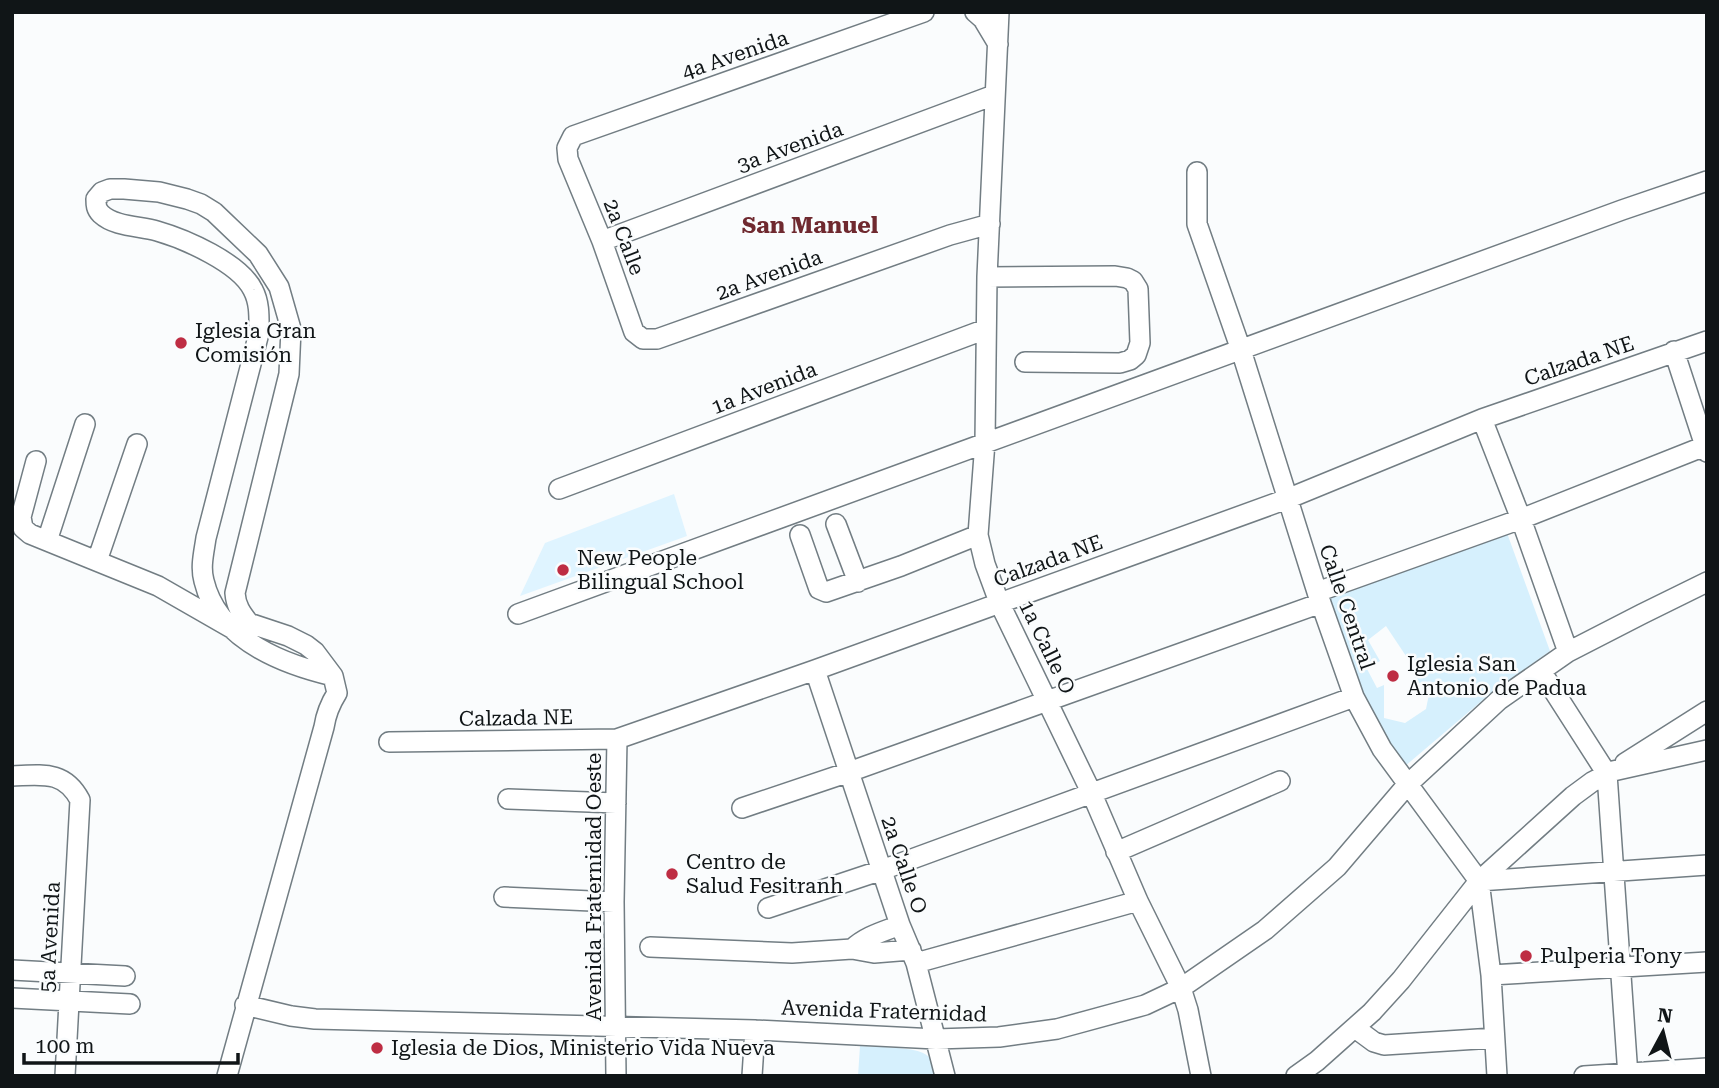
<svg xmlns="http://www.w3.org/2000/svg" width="1719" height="1088" font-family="'Roboto Serif',serif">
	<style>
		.built { fill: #dff4ff }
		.green { fill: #d6f0fd; fill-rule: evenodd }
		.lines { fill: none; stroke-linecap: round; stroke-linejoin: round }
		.minor-casing { stroke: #727d83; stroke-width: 22 }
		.minor { stroke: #fff; stroke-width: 19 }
		.poi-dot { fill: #be2d43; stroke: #fafcfd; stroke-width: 2.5 }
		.labels { text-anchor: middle; stroke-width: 5; stroke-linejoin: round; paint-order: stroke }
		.street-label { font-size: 21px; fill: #101517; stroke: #fafcfd }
		.poi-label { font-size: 21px; fill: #101517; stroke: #fafcfd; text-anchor: start }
		.neighbourhood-label { font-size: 23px; font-weight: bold; fill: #6f292f; stroke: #fafcfd }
	</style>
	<rect width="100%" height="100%" fill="#fafcfd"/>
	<path class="built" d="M674 494 687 536 520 596 545 543Z"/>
	<path class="green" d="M1507 533 1550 651 1491 693 1404 767 1361 692 1327 597ZM1386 626 1416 671 1414 680 1430 689 1426 709 1405 723 1384 718V685L1377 688 1367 669 1380 661 1368 640Z
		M860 1046C875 1047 912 1047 923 1053 932 1057 937 1066 939 1076H858Z"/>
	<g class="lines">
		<defs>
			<path id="minor" d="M924 12 573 136 567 148 568 159 602 241 634 332 643 339H657L950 235 990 224
				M975 12 983 19 998 44
				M999 12 987 277 985 442 978 535 985 564 999 602 1092 794 1138 901 1181 988 1188 1010 1201 1076
				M1197 172V224L1241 350 1317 592 1354 697 1382 749 1479 881 1491 975 1497 1076
				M602 241 994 95
				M987 277 1115 276 1127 278 1133 281 1138 289 1140 343 1136 355 1130 360 1120 363 1025 362
				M1674 351 1707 452
				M1482 419 1521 519 1568 652
				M36 461 21 517 23 528 30 534 158 586 233 629 249 623 288 636 306 645 315 652 333 676 337 693C330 704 326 714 324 727L227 1076
				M559 489 986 329
				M836 524 858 582
				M800 535 819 589 826 592 901 566 978 535
				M47 541 85 424
				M97 561 137 444
				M1317 592 1521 519 1705 446
				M518 614 1622 210 1707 181
				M249 623C241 613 236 606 235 593L289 374 291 329 279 287 258 254 214 212 201 204 187 199 159 192 124 189H110L102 192 96 199C96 205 96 209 101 214 115 227 140 226 157 231 185 239 240 263 253 290 260 303 259 318 259 333L206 538C204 552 200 567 204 581 218 639 282 664 333 676
				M815 670 900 925 916 963 945 1076
				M1541 671 1607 774 1628 1076
				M389 742 617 739 815 670 1287 499 1482 419 1707 341
				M1625 763 1707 711
				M12 776C42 775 64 770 80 800L65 1076
				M508 799 616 803
				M742 808 849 772 1321 603
				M1116 852 1280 781
				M1479 881 1707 865
				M504 897 614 902
				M768 908 882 870 1354 697
				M650 947 792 953 852 949 874 953 911 950
				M852 949C866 936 882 932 900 925
				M916 963 1138 901
				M12 970 125 976
				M1491 975 1707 962
				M12 998 130 1004
				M245 1005 291 1016 315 1019 755 1030 936 1039 999 1037 1057 1029 1145 1005 1181 988 1265 930 1337 867 1407 785 1499 700 1568 652 1642 614 1707 582
				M1355 1028 1374 1042 1384 1045 1494 1038
				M616 1076 614 902 617 739
				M752 1076 755 1030
				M1296 1076 1317 1061 1372 1012 1401 980 1479 881 1573 796 1592 782 1613 771 1707 750
				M1584 1076 1707 1068"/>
		</defs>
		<use href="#minor" class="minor-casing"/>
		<use href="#minor" class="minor"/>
	</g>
	<g class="poi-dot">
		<circle cx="181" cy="343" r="7"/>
		<circle cx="563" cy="570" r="7"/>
		<circle cx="1393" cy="676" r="7"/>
		<circle cx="672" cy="874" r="7"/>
		<circle cx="1526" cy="956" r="7"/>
		<circle cx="377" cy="1048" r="7"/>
	</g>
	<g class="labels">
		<g class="street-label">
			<text transform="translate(735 55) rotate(-19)" y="7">4a Avenida</text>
			<text transform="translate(790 147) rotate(-20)" y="7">3a Avenida</text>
			<text transform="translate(624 237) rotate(69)" y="7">2a Calle</text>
			<text transform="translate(769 275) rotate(-20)" y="7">2a Avenida</text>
			<text transform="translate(1579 361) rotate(-19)" y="7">Calzada NE</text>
			<text transform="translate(764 388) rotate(-21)" y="7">1a Avenida</text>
			<text transform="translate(1048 561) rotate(-20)" y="7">Calzada NE</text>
			<text transform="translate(1347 607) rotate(71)" y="7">Calle Central</text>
			<text transform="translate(1047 647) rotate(64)" y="7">1a Calle O</text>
			<text transform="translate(516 718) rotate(-1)" y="7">Calzada NE</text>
			<text transform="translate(904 865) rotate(71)" y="7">2a Calle O</text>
			<text transform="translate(594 887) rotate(-90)" y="7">Avenida Fraternidad Oeste</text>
			<text transform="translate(50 937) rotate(-87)" y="7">5a Avenida</text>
			<text transform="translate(884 1011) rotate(2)" y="7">Avenida Fraternidad</text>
		</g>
		<g class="poi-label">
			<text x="195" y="338">Iglesia Gran<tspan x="195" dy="24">Comisión</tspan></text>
			<text x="577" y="565">New People<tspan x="577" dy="24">Bilingual School</tspan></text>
			<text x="1407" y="671">Iglesia San<tspan x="1407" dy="24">Antonio de Padua</tspan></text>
			<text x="686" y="869">Centro de<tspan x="686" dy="24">Salud Fesitranh</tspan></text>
			<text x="1540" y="963">Pulperia Tony</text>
			<text x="391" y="1055">Iglesia de Dios, Ministerio Vida Nueva</text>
		</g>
		<g class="neighbourhood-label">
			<text x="810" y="233">San Manuel</text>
		</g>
	</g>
	<rect width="1719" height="1088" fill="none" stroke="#101517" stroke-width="28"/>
	<g transform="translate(1663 1032) rotate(7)" stroke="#fafcfd" stroke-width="5" paint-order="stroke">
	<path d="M0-5L12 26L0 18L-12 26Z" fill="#101517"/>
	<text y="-10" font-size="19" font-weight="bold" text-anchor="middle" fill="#101517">N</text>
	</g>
	<path d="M24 1053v10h214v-10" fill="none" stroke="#101517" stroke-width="3.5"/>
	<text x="35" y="1053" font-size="21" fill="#101517" stroke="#fafcfd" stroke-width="5" paint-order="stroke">100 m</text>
</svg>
